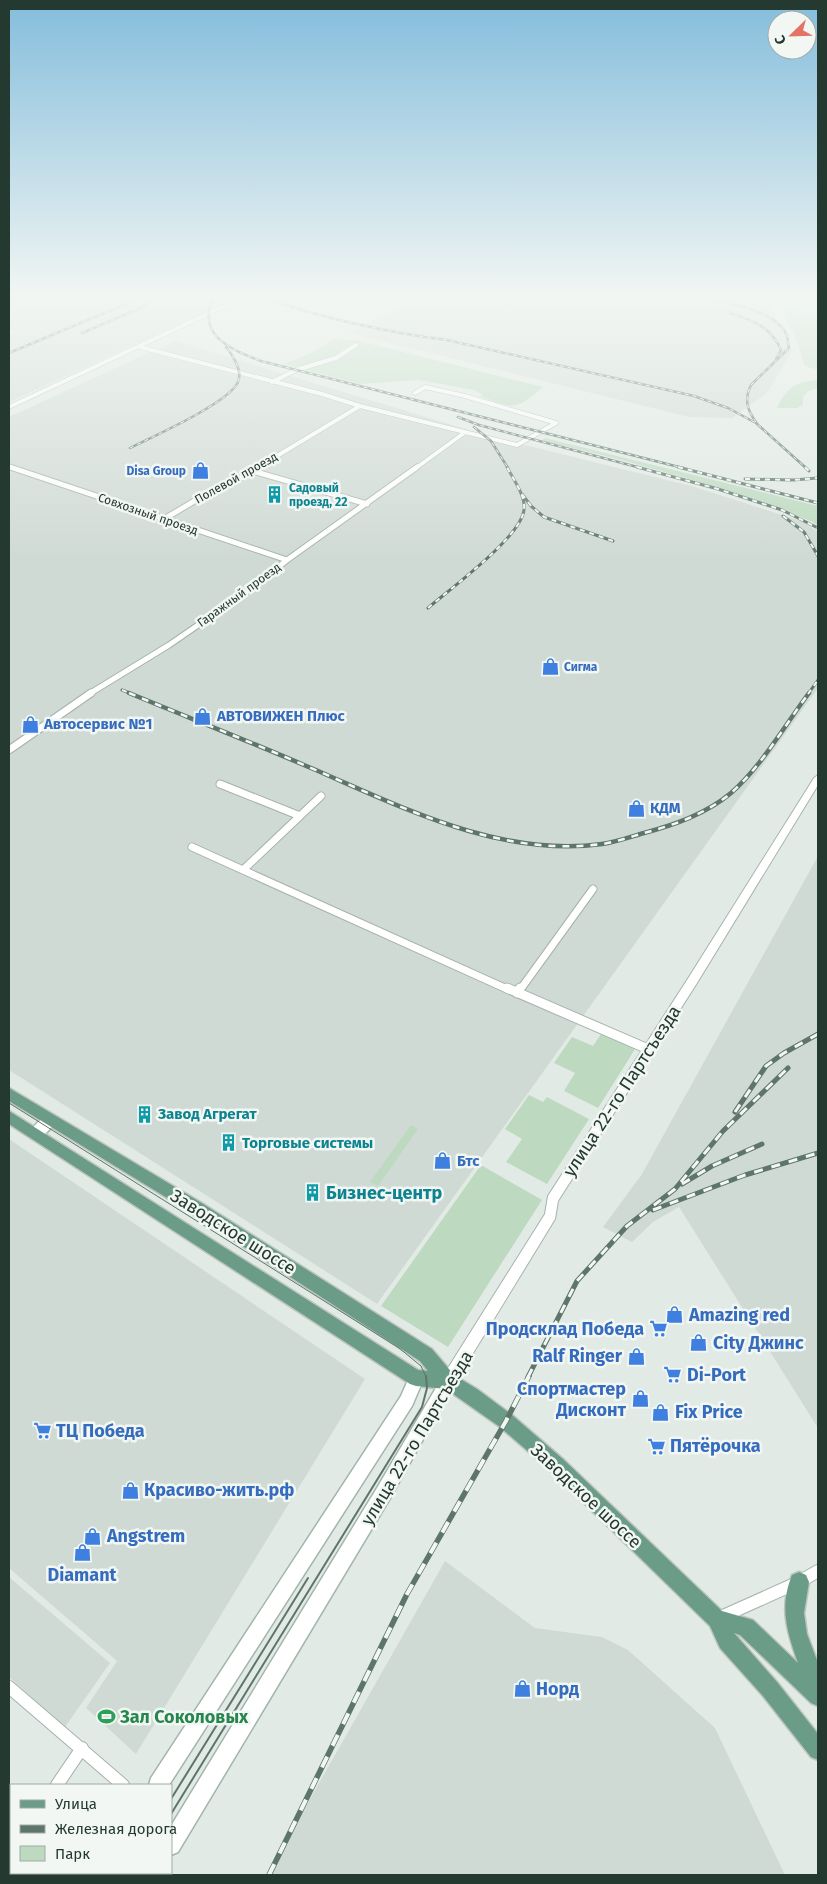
<svg xmlns="http://www.w3.org/2000/svg" width="827" height="1884" font-family="'Fira Sans',sans-serif">
	<style>
		.built { fill: #d0dad4 }
		.green { fill: #bddac0 }
		.lines { fill: none; stroke-linecap: round; stroke-linejoin: round }
		.minor-far4-casing { stroke: #a5b2ab; stroke-width: 5 }
		.minor-far3-casing { stroke: #a5b2ab; stroke-width: 7 }
		.minor-far2-casing { stroke: #a5b2ab; stroke-width: 9 }
		.minor-far1-casing { stroke: #a5b2ab; stroke-width: 11 }
		.minor-casing { stroke: #a5b2ab; stroke-width: 14 }
		.tertiary-casing { stroke: #a5b2ab; stroke-width: 2 }
		.secondary-casing { stroke: #a2b5ab; stroke-width: 3 }
		.primary-casing { stroke: #bdc4c1; stroke-width: 3 }
		.minor-far4 { stroke: #fff; stroke-width: 4 }
		.minor-far3 { stroke: #fff; stroke-width: 5 }
		.minor-far2 { stroke: #fff; stroke-width: 7 }
		.minor-far1 { stroke: #fff; stroke-width: 9 }
		.minor { stroke: #fff; stroke-width: 12 }
		.tertiary { fill: #fff; fill-rule: evenodd }
		.secondary { fill: #fff; fill-rule: evenodd }
		.primary { fill: #6b9c88; fill-rule: evenodd }
		.tram-far1 { stroke: #5e756c; stroke-width: 1 }
		.tram { stroke: #5e756c; stroke-width: 2 }
		.rail-far4-casing { stroke: #5e756c; stroke-width: 2.5 }
		.rail-far3-casing { stroke: #5e756c; stroke-width: 3 }
		.rail-far2-casing { stroke: #5e756c; stroke-width: 4.5 }
		.rail-far1-casing { stroke: #5e756c; stroke-width: 5 }
		.rail-casing { stroke: #5e756c; stroke-width: 5.5 }
		.rail-far4 { stroke: #f2f7f4; stroke-width: 1; stroke-dasharray: 4; stroke-linecap: butt }
		.rail-far3 { stroke: #f2f7f4; stroke-width: 2; stroke-dasharray: 5; stroke-linecap: butt }
		.rail-far2 { stroke: #f2f7f4; stroke-width: 2.5; stroke-dasharray: 7; stroke-linecap: butt }
		.rail-far1 { stroke: #f2f7f4; stroke-width: 3; stroke-dasharray: 9; stroke-linecap: butt }
		.rail { stroke: #f2f7f4; stroke-width: 4; stroke-dasharray: 12; stroke-linecap: butt }
		.labels { text-anchor: middle; stroke-width: 5; stroke-linejoin: round; paint-order: stroke }
		.far-shop-label { font-size: 12px; font-weight: bold; fill: #366cbe; stroke: #f2f7f4; text-anchor: end }
		.far-street-label { font-size: 12px; fill: #243a30; stroke: #f2f7f4 }
		.far-culture-label { font-size: 12px; font-weight: bold; fill: #0d838f; stroke: #f2f7f4; text-anchor: start }
		.shop-label { font-size: 15px; font-weight: bold; fill: #366cbe; stroke: #f2f7f4; text-anchor: start }
		.culture-label { font-size: 15px; font-weight: bold; fill: #0d838f; stroke: #f2f7f4; text-anchor: start }
		.near-street-label { font-size: 18px; fill: #243a30; stroke: #f2f7f4 }
		.near-culture-label { font-size: 18px; font-weight: bold; fill: #0d838f; stroke: #f2f7f4; text-anchor: start }
		.near-shop-label { font-size: 18px; font-weight: bold; fill: #366cbe; stroke: #f2f7f4; text-anchor: start }
		.near-leisure-label { font-size: 18px; font-weight: bold; fill: #27864d; stroke: #f2f7f4; text-anchor: start }
	</style>
	<rect width="100%" height="100%" fill="#e2eae5"/>
	<path class="built" d="M9 296H214L208 311 9 402V336L22 333 9 330Z
		M420 296H762L768 301 792 351 767 393 732 418 689 417 349 333Z
		M175 341 489 436 695 487 804 522 818 532V688L377 1304 9 1070V417Z
		M818 856V1428L679 1207 653 1222 632 1242 603 1227 642 1174Z
		M9 1139 365 1379 136 1754 86 1708 117 1661 9 1568Z
		M445 1561 535 1628 602 1637 628 1650 715 1728 785 1875H267Z
		M9 1577 110 1663 65 1727 9 1677Z"/>
	<path class="green" d="M785 307 818 315V370L805 366 793 330 786 323Z
		M335 339 359 341 543 387C514 412 514 408 479 396L483 395 474 390 419 380 360 384 284 364 311 353Z
		M818 380V388L808 391 803 397V405L797 408H777C787 387 795 382 818 380Z
		M545 438 818 506V526L813 522C725 487 633 461 541 441Z
		M603 1031 637 1046 598 1108 564 1091 575 1073 554 1063 572 1037 593 1046Z
		M529 1095 543 1102 547 1097 589 1119 547 1184 506 1162 522 1139 505 1129Z
		M411 1125 418 1129 378 1186 370 1182Z
		M481 1165 542 1200 448 1347 381 1306Z"/>
	<g class="lines">
		<defs>
			<path id="minor-far4" d="M789 296 818 305
				M140 347 322 394 360 406 517 445 556 423 465 396 425 387 415 393
				M272 382 296 370 336 358 356 345
				M9 407 246 296
				M9 467 13 468
				M257 468 360 406
				M416 468 464 433"/>
			<path id="minor-far3" d="M10 467 287 560
				M253 471 367 504
				M164 519 218 487 233 483 259 467
				M89 694 169 645 252 588 287 560 417 467"/>
			<path id="minor-far2" d="M9 750 91 693
				M220 784 300 816
				M192 847 509 990
				M243 870 321 796
				M520 990 593 889"/>
			<path id="minor-far1" d="M507 988 648 1049
				M517 993 520 988"/>
			<path id="minor" d="M721 1617 799 1582 818 1571
				M9 1687 123 1785
				M57 1785 82 1748
				M9 1856 11 1853"/>
			<path id="tertiary" d="M818 775V785L697 983 558 1201 555 1219 453 1386 448 1388 443 1386 441 1381 443 1376 545 1214 548 1196 689 977 814 778Z"/>
			<path id="secondary" d="M50 1115 55 1116 56 1120C52 1128 41 1141 31 1138L29 1134C33 1126 42 1117 50 1115Z
				M416 1370 421 1373 424 1378 412 1406 169 1785H149L151 1778 401 1396 411 1373Z
				M448 1373 453 1376 456 1381 453 1386 389 1500 178 1852 171 1855V1826L377 1488 443 1376Z
				M95 1873H115L114 1875H94Z
				M144 1873H164L163 1875H143Z"/>
			<path id="primary" d="M9 1088 200 1202 432 1349 454 1375 477 1389 512 1415 564 1460 722 1611 753 1620 798 1663C787 1632 779 1607 792 1575L799 1572 806 1575 809 1582 804 1613 807 1634 818 1663V1706L811 1703 740 1635 734 1633 777 1682 818 1734V1760L811 1757 763 1696 720 1648 710 1626 552 1472 500 1427 446 1389 416 1386 410 1384 9 1124V1111L418 1370 428 1371 420 1361 190 1212 9 1101Z"/>
		</defs>
		<use href="#minor-far4" class="minor-far4-casing"/>
		<use href="#minor-far3" class="minor-far3-casing"/>
		<use href="#minor-far2" class="minor-far2-casing"/>
		<use href="#minor-far1" class="minor-far1-casing"/>
		<use href="#minor" class="minor-casing"/>
		<use href="#tertiary" class="tertiary-casing"/>
		<use href="#secondary" class="secondary-casing"/>
		<use href="#primary" class="primary-casing"/>
		<use href="#minor-far4" class="minor-far4"/>
		<use href="#minor-far3" class="minor-far3"/>
		<use href="#minor-far2" class="minor-far2"/>
		<use href="#minor-far1" class="minor-far1"/>
		<use href="#minor" class="minor"/>
		<use href="#tertiary" class="tertiary"/>
		<use href="#secondary" class="secondary"/>
		<use href="#primary" class="primary"/>
		<path class="tram-far1" d="M9 1103 399 1348 421 1366 426 1377"/>
		<path class="tram" d="M171 1799 308 1578
			M171 1814 422 1407 427 1388 426 1376
			M130 1875 132 1873"/>
		<defs>
			<path id="rail-far4" d="M214 296C195 335 230 349 261 361L683 468
				M256 296C317 316 383 332 447 340L694 396 728 408 756 423 806 468
				M692 296C717 301 777 308 787 336 788 340 788 344 789 348L751 385C744 399 747 410 756 422
				M9 301 22 296
				M727 312C750 319 771 326 781 350L776 359
				M82 333 143 307 156 296
				M9 353 145 296
				M458 417 479 425 641 468
				M474 427 491 441 508 468
				M130 448C152 437 229 403 238 382 243 370 233 356 226 347"/>
			<path id="rail-far3" d="M637 467 718 489 782 510 818 528
				M678 467 818 503
				M805 467 809 471
				M745 479 793 480 818 478
				M522 494 531 506 544 517 613 541
				M783 516 804 532 818 556
				M428 608C450 589 521 537 524 510 526 496 513 479 507 467
				M122 690 132 694
				M808 694 818 680"/>
			<path id="rail-far2" d="M129 693C187 717 246 740 304 765 398 805 497 858 602 844 616 842 630 837 644 833 674 825 706 814 731 793 761 767 785 725 809 693"/>
			<path id="rail-far1" d="M735 1112 766 1066 784 1053 818 1034
				M682 1184 712 1166 762 1144
				M653 1210 745 1175 818 1153
				M528 1377 577 1281 627 1226 675 1189 723 1131 788 1068"/>
			<path id="rail" d="M269 1875 407 1594 506 1421 529 1376"/>
		</defs>
		<use href="#rail-far4" class="rail-far4-casing"/>
		<use href="#rail-far3" class="rail-far3-casing"/>
		<use href="#rail-far2" class="rail-far2-casing"/>
		<use href="#rail-far1" class="rail-far1-casing"/>
		<use href="#rail" class="rail-casing"/>
		<use href="#rail-far4" class="rail-far4"/>
		<use href="#rail-far3" class="rail-far3"/>
		<use href="#rail-far2" class="rail-far2"/>
		<use href="#rail-far1" class="rail-far1"/>
		<use href="#rail" class="rail"/>
	</g>
	<linearGradient id="sky" x2="0" y2="1"><stop stop-color="#84bddc"/><stop offset="0.53" stop-color="#f2f6f3"/><stop offset="1" stop-color="#f2f6f3" stop-opacity="0"/></linearGradient>
	<rect width="827" height="560" fill="url(#sky)"/>
	<defs>
		<symbol id="shop-bare" viewBox="-9 -9 18 18"><path d="M-5-2.5h2.3a2.7 3.5 0 0 1 5.4 0H5L5.5 6h-11ZM-1.5-2.5h3a1.5 2.3 0 0 0-3 0Z" fill="#3f7fe0" stroke="#f2f7f4" stroke-width="2.5" paint-order="stroke"/></symbol>
		<symbol id="building-bare" viewBox="-9 -9 18 18"><path d="M-4-6H4V6H1V3H-1V6H-4ZM-2.5-4.3h1.7v1.8h-1.7ZM.8-4.3h1.7v1.8H.8ZM-2.5-1h1.7V.8h-1.7ZM.8-1h1.7V.8H.8Z" fill="#0f9aa8" stroke="#f2f7f4" stroke-width="2.5" paint-order="stroke"/></symbol>
		<symbol id="supermarket-bare" viewBox="-9 -9 18 18"><path d="M-6-5.5h2.5l.6 2H6L4.5 2H-2.5L-4.4-4H-6ZM-1.5 3.2a1.3 1.3 0 1 0 .1 0ZM3 3.2a1.3 1.3 0 1 0 .1 0Z" fill="#3f7fe0" stroke="#f2f7f4" stroke-width="2.5" paint-order="stroke"/></symbol>
		<symbol id="stadium-bare" viewBox="-9 -9 18 18"><path d="M0-5a6.5 5 0 1 0 0 10a6.5 5 0 1 0 0-10ZM-3.5-1.8h7v3.6h-7Z" fill="#2e9e5b" stroke="#f2f7f4" stroke-width="2.5" paint-order="stroke"/></symbol>
	</defs>
	<g fill-rule="evenodd">
		<use href="#shop-bare" x="188" y="458" width="25" height="25"/>
		<use href="#building-bare" x="262" y="482" width="25" height="25"/>
		<use href="#shop-bare" x="538" y="654" width="25" height="25"/>
		<use href="#shop-bare" x="190" y="704" width="25" height="25"/>
		<use href="#shop-bare" x="18" y="712" width="25" height="25"/>
		<use href="#shop-bare" x="624" y="796" width="25" height="25"/>
		<use href="#building-bare" x="132" y="1102" width="25" height="25"/>
		<use href="#building-bare" x="216" y="1130" width="25" height="25"/>
		<use href="#shop-bare" x="430" y="1148" width="25" height="25"/>
		<use href="#building-bare" x="300" y="1180" width="25" height="25"/>
		<use href="#shop-bare" x="662" y="1302" width="25" height="25"/>
		<use href="#supermarket-bare" x="646" y="1316" width="25" height="25"/>
		<use href="#shop-bare" x="686" y="1330" width="25" height="25"/>
		<use href="#shop-bare" x="624" y="1344" width="25" height="25"/>
		<use href="#supermarket-bare" x="660" y="1362" width="25" height="25"/>
		<use href="#shop-bare" x="628" y="1386" width="25" height="25"/>
		<use href="#shop-bare" x="648" y="1400" width="25" height="25"/>
		<use href="#supermarket-bare" x="30" y="1418" width="25" height="25"/>
		<use href="#supermarket-bare" x="644" y="1434" width="25" height="25"/>
		<use href="#shop-bare" x="118" y="1478" width="25" height="25"/>
		<use href="#shop-bare" x="80" y="1524" width="25" height="25"/>
		<use href="#shop-bare" x="70" y="1540" width="25" height="25"/>
		<use href="#shop-bare" x="510" y="1676" width="25" height="25"/>
		<use href="#stadium-bare" x="94" y="1704" width="25" height="25"/>
	</g>
	<g class="labels">
		<g class="far-shop-label">
			<text x="186" y="475">Disa Group</text>
			<text x="564" y="671" text-anchor="start">Сигма</text>
		</g>
		<g class="far-street-label">
			<text transform="translate(236 478) rotate(-29)" y="4">Полевой проезд</text>
			<text transform="translate(148 514) rotate(19)" y="4">Совхозный проезд</text>
			<text transform="translate(239 595) rotate(-36)" y="4">Гаражный проезд</text>
		</g>
		<g class="far-culture-label">
			<text x="289" y="492">Садовый<tspan x="289" dy="14">проезд, 22</tspan></text>
		</g>
		<g class="shop-label">
			<text x="217" y="721">АВТОВИЖЕН Плюс</text>
			<text x="44" y="729">Автосервис №1</text>
			<text x="650" y="813">КДМ</text>
			<text x="457" y="1166">Бтс</text>
		</g>
		<g class="culture-label">
			<text x="158" y="1119">Завод Агрегат</text>
			<text x="242" y="1148">Торговые системы</text>
		</g>
		<g class="near-street-label">
			<text transform="translate(622 1091) rotate(-57)" y="6">улица 22-го Партсъезда</text>
			<text transform="translate(233 1232) rotate(32)" y="6">Заводское шоссе</text>
			<text transform="translate(417 1438) rotate(-59)" y="6">улица 22-го Партсъезда</text>
			<text transform="translate(586 1496) rotate(43)" y="6">Заводское шоссе</text>
		</g>
		<g class="near-culture-label">
			<text x="326" y="1199">Бизнес-центр</text>
		</g>
		<g class="near-shop-label">
			<text x="689" y="1321">Amazing red</text>
			<text x="644" y="1335" text-anchor="end">Продсклад Победа</text>
			<text x="713" y="1349">City Джинс</text>
			<text x="622" y="1362" text-anchor="end">Ralf Ringer</text>
			<text x="687" y="1381">Di-Port</text>
			<text x="626" y="1395" text-anchor="end">Спортмастер<tspan x="626" dy="21">Дисконт</tspan></text>
			<text x="675" y="1418">Fix Price</text>
			<text x="56" y="1437">ТЦ Победа</text>
			<text x="670" y="1452">Пятёрочка</text>
			<text x="144" y="1496">Красиво-жить.рф</text>
			<text x="107" y="1542">Angstrem</text>
			<text x="82" y="1581" text-anchor="middle">Diamant</text>
			<text x="536" y="1695">Норд</text>
		</g>
		<g class="near-leisure-label">
			<text x="120" y="1723">Зал Соколовых</text>
		</g>
	</g>
	<rect width="827" height="1884" fill="none" stroke="#243a30" stroke-width="20"/>
	<rect x="10" y="1784" width="162" height="90" fill="#f2f7f4" stroke="#a0aba6"/>
	<rect x="20" y="1800" width="25" height="8" fill="#6b9c88" stroke="#a0aba6"/>
	<text x="55" y="1809" font-size="15" fill="#243a30">Улица</text>
	<rect x="20" y="1825" width="25" height="8" fill="#5e756c" stroke="#a0aba6"/>
	<text x="55" y="1834" font-size="15" fill="#243a30">Железная дорога</text>
	<rect x="20" y="1846" width="25" height="15" fill="#bddac0" stroke="#a0aba6"/>
	<text x="55" y="1859" font-size="15" fill="#243a30">Парк</text>
	<g transform="translate(792 35) rotate(247)"><circle r="24" fill="#f2f7f4" stroke="#a0aba6"/>
	<path d="M0-4L9 19L0 12L-9 19Z" fill="#e47366"/>
	<text y="-8" font-size="14" font-weight="bold" text-anchor="middle" fill="#243a30">С</text>
	</g>
</svg>
